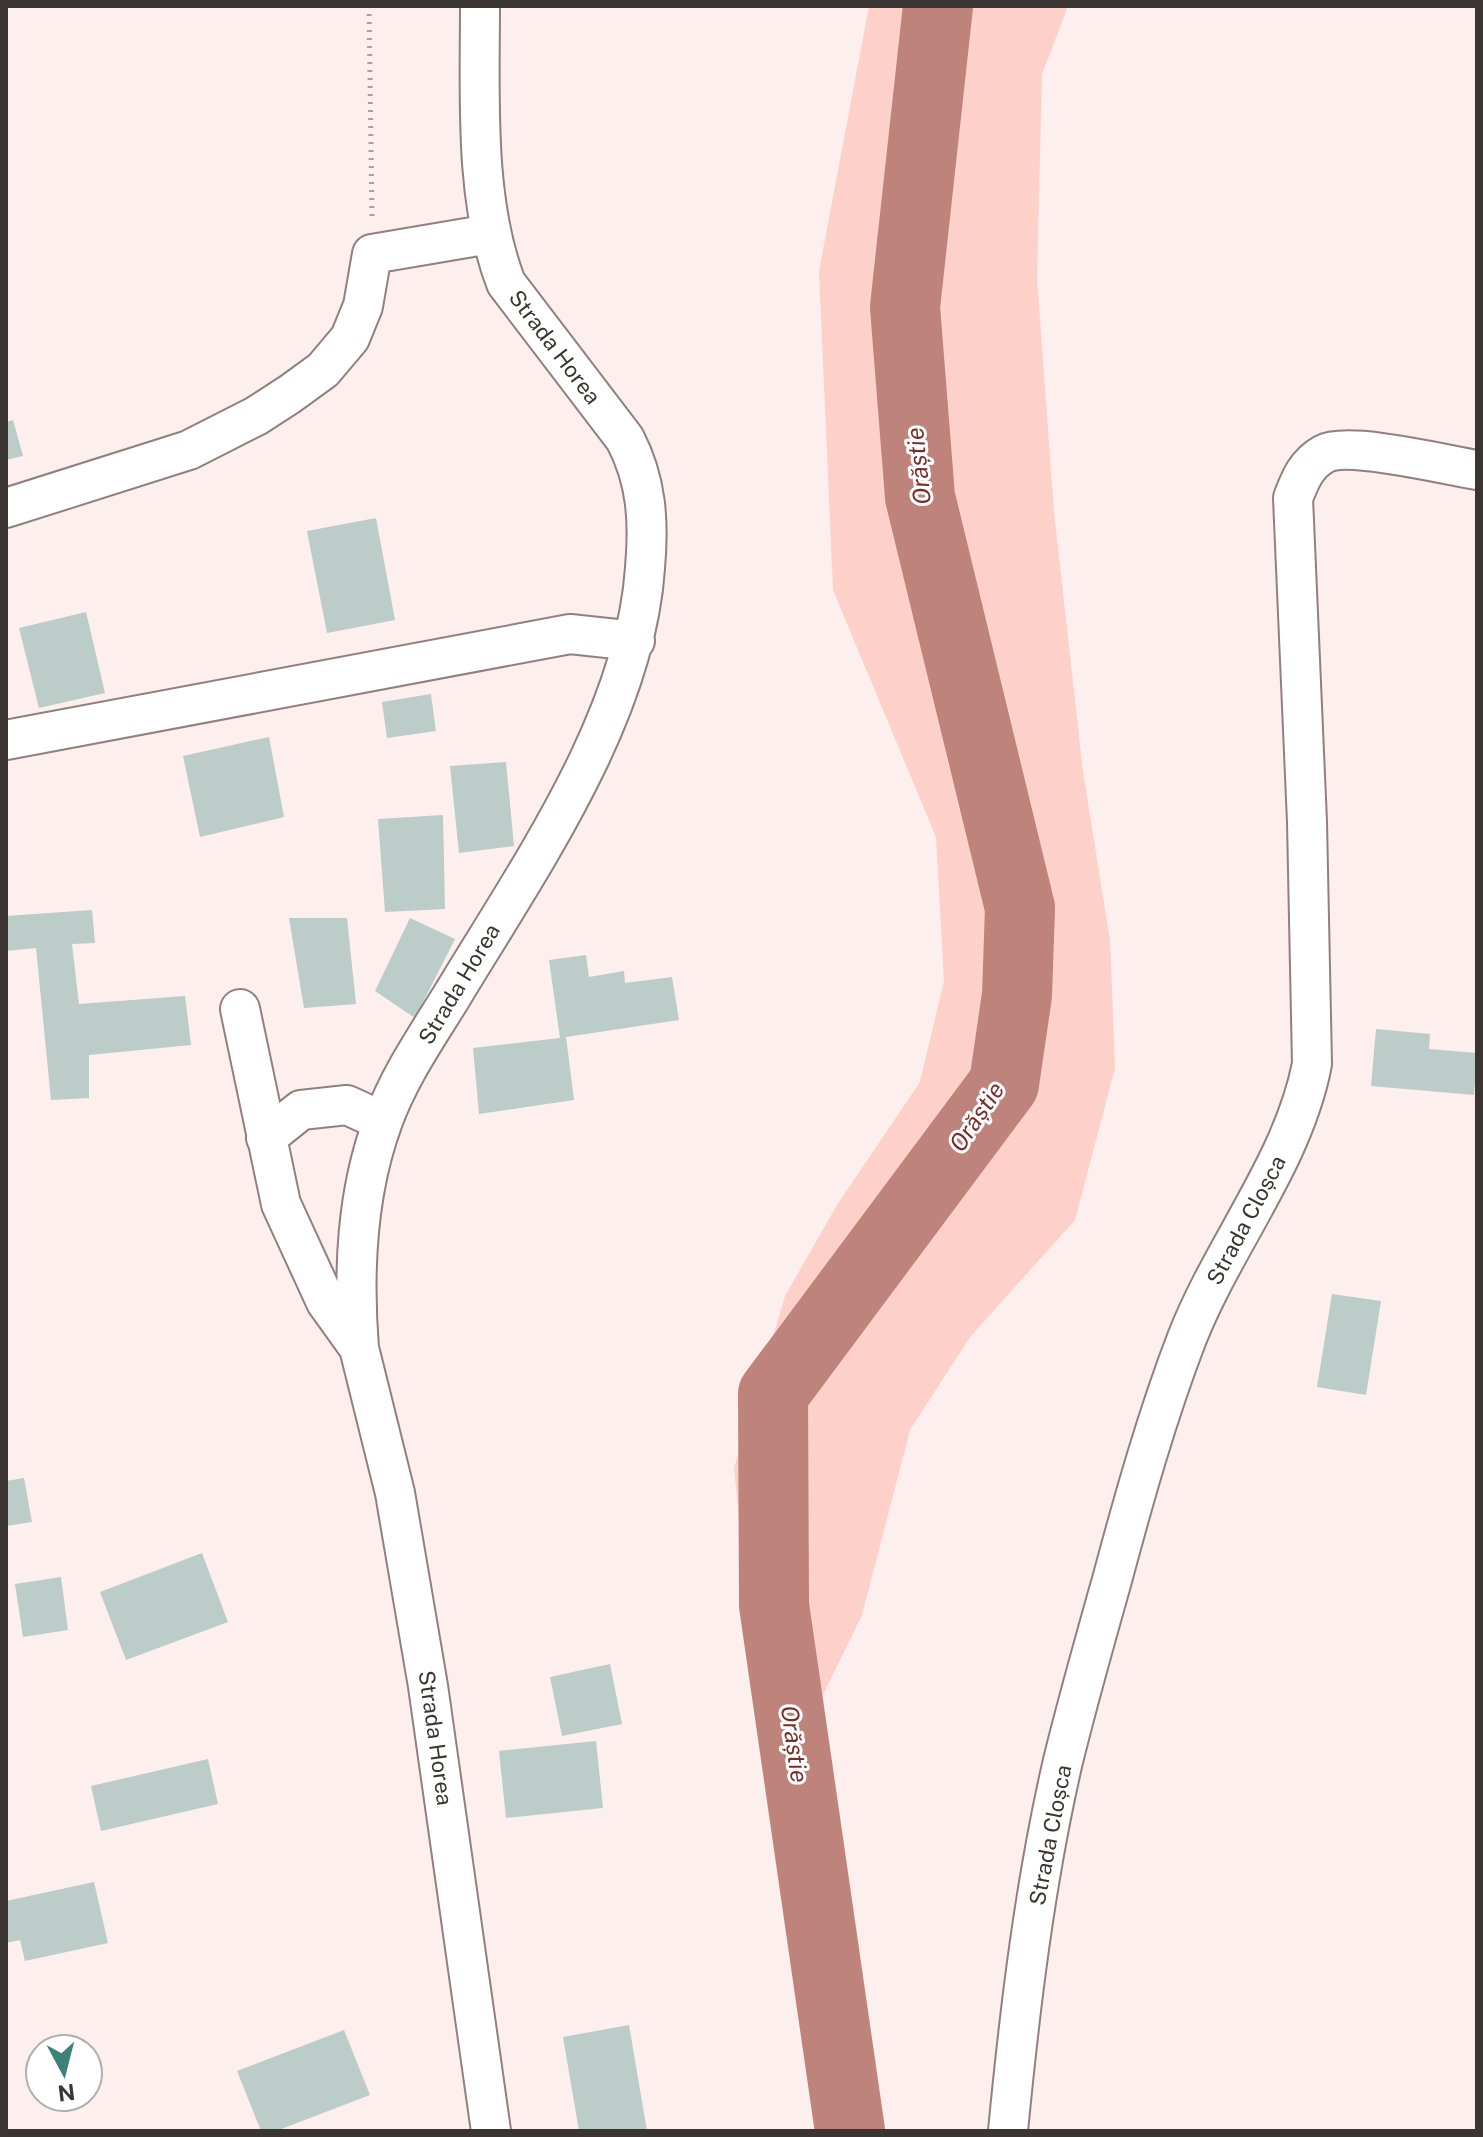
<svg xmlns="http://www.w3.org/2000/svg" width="1483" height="2137" font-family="'Public Sans',sans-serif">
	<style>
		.green { fill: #fdd0ca }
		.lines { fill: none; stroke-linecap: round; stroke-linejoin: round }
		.river { stroke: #be837b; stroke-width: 70 }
		.building { fill: #bbccc9 }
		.street-casing { stroke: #90817f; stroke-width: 42 }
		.path { stroke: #aaa09e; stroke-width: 5; stroke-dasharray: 2 6; stroke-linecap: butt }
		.street { stroke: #fff; stroke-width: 38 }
		.labels { text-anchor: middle; stroke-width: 6; stroke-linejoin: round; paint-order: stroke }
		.street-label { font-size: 22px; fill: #3a3433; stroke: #fff }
		.water-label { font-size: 24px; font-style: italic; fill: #782e28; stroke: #fff }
	</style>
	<rect width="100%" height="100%" fill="#fdefed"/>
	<path class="green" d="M869 6H1068L1042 74 1037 278 1054 512 1083 772 1110 940 1115 1068 1075 1220 970 1337 910 1430 862 1615 811 1719 757 1704 734 1468 785 1296 837 1205 920 1082 944 981 936 837 833 590 819 271Z"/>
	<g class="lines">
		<path class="river" d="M850 2131 774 1605 773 1394 1004 1084 1017 995 1020 908 920 497 905 307 938 6"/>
	</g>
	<path class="building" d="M13 420 23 456 6 460V422Z
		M376 518 395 620 327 633 307 531Z
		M86 612 105 693 39 708 19 628Z
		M431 694 436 731 387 738 382 702Z
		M269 737 284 817 200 837 183 756Z
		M506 762 514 846 459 853 450 766Z
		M443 815 445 909 385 912 378 819Z
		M92 910 95 943 72 944 79 1004 185 996 191 1045 89 1055V1098L51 1100 36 948 6 951V916Z
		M289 918H347L356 1004 304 1008Z
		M410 918 455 939 415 1018 375 991Z
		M586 955 589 977 624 971 625 983 672 977 679 1020 566 1037 574 1100 479 1114 473 1048 560 1038 549 960Z
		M1376 1029 1430 1034 1429 1049 1477 1053 1474 1095 1371 1086Z
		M1332 1294 1381 1301 1366 1395 1317 1387Z
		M24 1478 32 1522 6 1526V1481Z
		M202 1553 228 1622 126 1660 100 1592Z
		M61 1577 68 1630 23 1637 15 1584Z
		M610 1664 622 1724 562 1736 550 1677Z
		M596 1741 603 1808 506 1818 499 1751Z
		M208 1759 218 1804 101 1831 91 1786Z
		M94 1882 108 1943 25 1961 20 1940 6 1943V1901Z
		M629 2025 647 2131H579L563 2037Z
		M344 2030 370 2095 276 2131H261L237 2071Z"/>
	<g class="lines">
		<defs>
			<path id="street" d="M6 508 189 450 256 416 290 394 323 370 350 338 363 306 372 254 490 234
				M6 740 570 634 635 641
				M240 1009 281 1204 326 1302 359 1348 395 1493 428 1686 491 2131
				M266 1138 301 1110 347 1105 382 1121
				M359 1348C353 1272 356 1194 383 1121 399 1076 428 1035 453 994 529 868 635 718 645 568 649 522 647 481 625 439L506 283C474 200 480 95 480 6
				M1008 2131C1020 2007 1035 1882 1063 1761 1078 1700 1095 1640 1112 1580 1134 1498 1157 1416 1187 1338 1224 1244 1293 1162 1312 1064L1307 822 1293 498C1300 480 1306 464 1324 454 1348 441 1446 465 1477 470"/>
		</defs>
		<use href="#street" class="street-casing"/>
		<path class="path" d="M369 6 372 217"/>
		<use href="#street" class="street"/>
	</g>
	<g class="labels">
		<g class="street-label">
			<text transform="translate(555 347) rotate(53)" y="8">Strada Horea</text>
			<text transform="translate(459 984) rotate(-59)" y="8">Strada Horea</text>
			<text transform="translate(1246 1220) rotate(-62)" y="8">Strada Cloșca</text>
			<text transform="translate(436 1738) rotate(82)" y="8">Strada Horea</text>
			<text transform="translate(1050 1835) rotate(-79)" y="8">Strada Cloșca</text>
		</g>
		<g class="water-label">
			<text transform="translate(919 466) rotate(-96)" y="8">Orăștie</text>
			<text transform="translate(977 1117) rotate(-56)" y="8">Orăștie</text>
			<text transform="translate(794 1744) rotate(82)" y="8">Orăștie</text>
		</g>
	</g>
	<rect width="1483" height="2137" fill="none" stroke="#3a3433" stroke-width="16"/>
	<g transform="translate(64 2073) rotate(173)"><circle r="38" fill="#ffffff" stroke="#b0aead" stroke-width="2"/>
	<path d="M0-6L14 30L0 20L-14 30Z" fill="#3c8279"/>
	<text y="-12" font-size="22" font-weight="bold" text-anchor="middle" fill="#3a3433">N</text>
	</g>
</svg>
